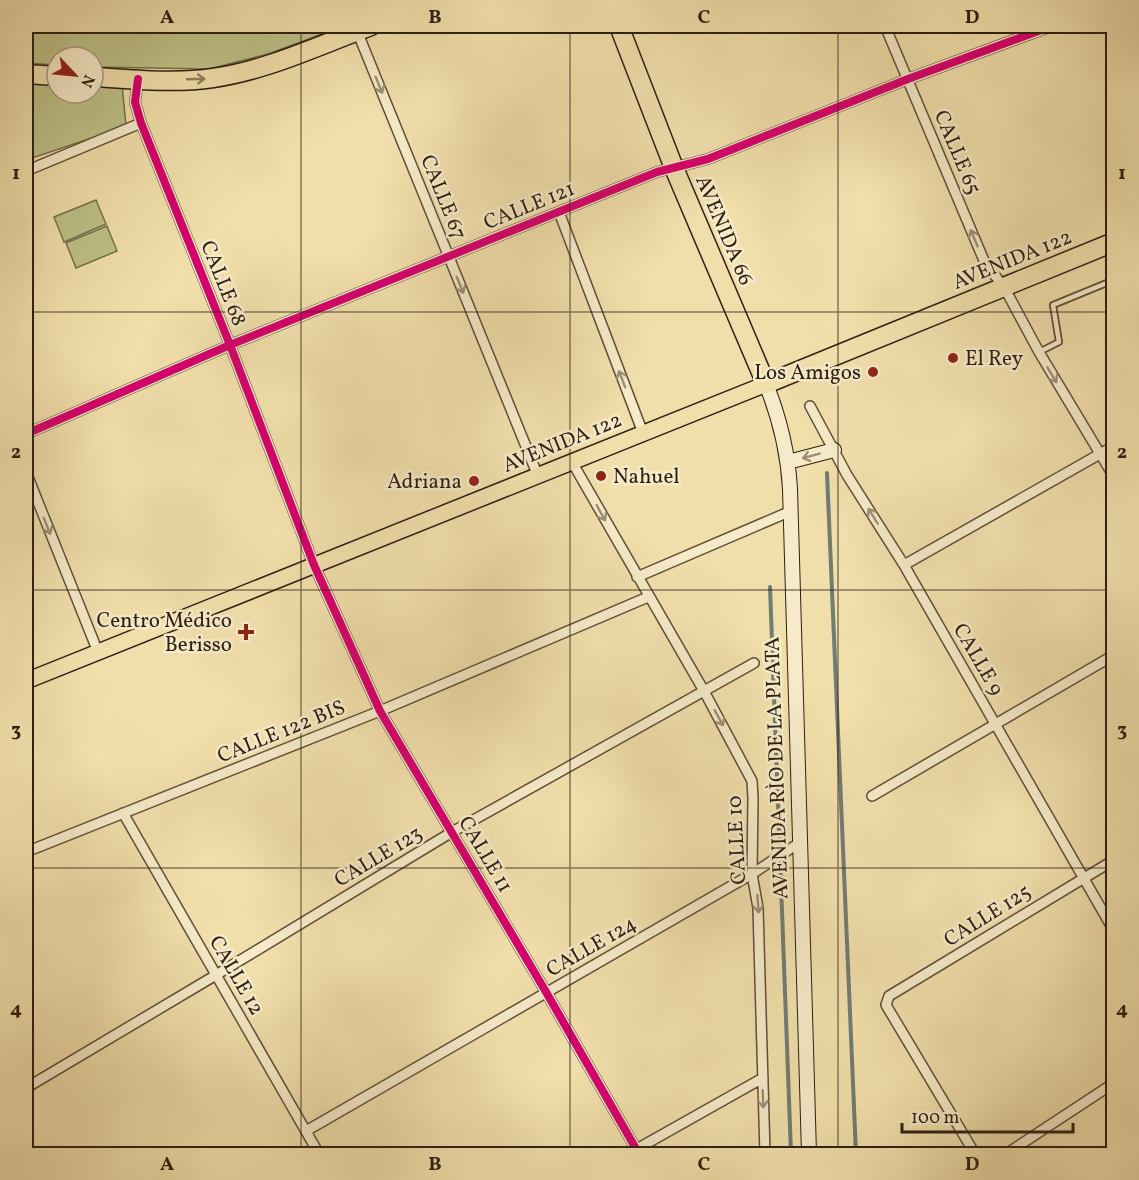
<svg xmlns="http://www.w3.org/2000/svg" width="1139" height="1180" font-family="Vollkorn,serif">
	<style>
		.green { fill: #bdc187; stroke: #75704c; stroke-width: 1.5 }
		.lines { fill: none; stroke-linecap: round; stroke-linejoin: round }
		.stream { stroke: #717c73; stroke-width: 4 }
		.lane-casing { stroke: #5e4f38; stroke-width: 8 }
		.street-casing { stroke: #5e4f38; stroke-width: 12 }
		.secondary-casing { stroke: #2d1f12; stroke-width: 16 }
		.primary-casing { stroke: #2d1f12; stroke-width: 18 }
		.highway-casing { stroke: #2d1f12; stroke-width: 21 }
		.lane { stroke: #f6eac8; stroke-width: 4.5 }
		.street { stroke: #f6eac8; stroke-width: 9 }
		.secondary { stroke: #f6eac8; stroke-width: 14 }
		.primary { stroke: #f1dfab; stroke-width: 15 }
		.highway { stroke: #f1dfab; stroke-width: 18 }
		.cycleway-casing { stroke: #f6eac8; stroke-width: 11 }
		.cycleway { stroke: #d6006c; stroke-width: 8 }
		.oneway { stroke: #8f7f5e }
		.oneway2 { stroke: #9c8f76 }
		.grid { fill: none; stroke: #2d1f12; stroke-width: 1.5; stroke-opacity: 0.55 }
		.poi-dot { fill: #8f2418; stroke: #f6eac8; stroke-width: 2 }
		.labels { text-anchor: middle; stroke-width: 5; stroke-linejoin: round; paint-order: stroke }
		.street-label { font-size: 21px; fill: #2d1f12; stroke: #f6eac8 }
		.poi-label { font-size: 21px; fill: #2d1f12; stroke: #f6eac8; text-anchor: end }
		.neatline { fill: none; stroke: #2d1f12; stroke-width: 2 }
		.grid-label { font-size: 20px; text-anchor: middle; font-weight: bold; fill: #2d1f12 }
	</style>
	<rect width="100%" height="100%" fill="#f1dfab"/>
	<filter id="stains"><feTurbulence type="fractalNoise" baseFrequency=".00333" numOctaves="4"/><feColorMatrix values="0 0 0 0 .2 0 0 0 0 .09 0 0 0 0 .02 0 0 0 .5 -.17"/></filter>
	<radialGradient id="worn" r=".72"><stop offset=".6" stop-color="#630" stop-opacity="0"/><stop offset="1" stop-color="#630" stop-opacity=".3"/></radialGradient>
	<path class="green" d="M26 26H344L268 54 209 69 93 67V57H57V65L26 63Z
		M26 79 57 81V93H93V83L122 85 126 125 110 132 26 160Z
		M96 200 106 224 64 242 54 217Z
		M107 226 117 251 76 268 66 243Z"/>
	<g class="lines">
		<path class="stream" d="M827 473 856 1154
			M770 587 791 1154"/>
		<defs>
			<path id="lane" d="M1039 352 1059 342 1053 305 1114 280"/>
			<path id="street" d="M885 26 985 263 1004 287 1039 352 1114 477
				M357 31 538 476
				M138 79 135 102 141 123 230 345 314 565 380 711 546 992 639 1154
				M26 171 141 123
				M559 212 643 433
				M810 406 847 475 904 565 1114 931
				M26 434 230 345 657 172 708 159 908 79 1052 26
				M572 462 704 691 752 781 753 798 752 874 758 908 765 1154
				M26 472 98 652
				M904 565 1114 446
				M637 577 791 511
				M872 796 1114 655
				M123 813 319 1154
				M26 852 380 711 648 597
				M26 1088 216 975 452 832 754 663
				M306 1131 752 874 799 843
				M26 1153V1154
				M628 1154 763 1078
				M975 1154 886 1005 889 996 1114 860
				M1006 1154 1114 1083"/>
			<path id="secondary" d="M766 384C780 419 788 452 790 489L809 1154
				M788 462 834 450"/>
			<path id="primary" d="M26 681 766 384"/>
			<path id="highway" d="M619 26 674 168 766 384 1114 242
				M26 74 57 76
				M93 77C132 79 174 84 213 78 268 70 320 45 371 26"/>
		</defs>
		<use href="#lane" class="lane-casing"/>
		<use href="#street" class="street-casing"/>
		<use href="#secondary" class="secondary-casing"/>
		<use href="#primary" class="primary-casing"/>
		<use href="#highway" class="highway-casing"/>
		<use href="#lane" class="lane"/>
		<use href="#street" class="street"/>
		<use href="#secondary" class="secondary"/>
		<use href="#primary" class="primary"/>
		<use href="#highway" class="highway"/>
		<defs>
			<path id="cycleway" d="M138 79 135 102 141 123 230 345 314 565 380 711 546 992 639 1154
				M26 434 230 345 657 172 708 159 908 79 1052 26"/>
		</defs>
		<use href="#cycleway" class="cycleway-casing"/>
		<use href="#cycleway" class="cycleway"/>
	</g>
	<defs><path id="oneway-shaft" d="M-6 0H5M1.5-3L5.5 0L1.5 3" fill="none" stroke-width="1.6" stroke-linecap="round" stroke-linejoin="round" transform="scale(1.5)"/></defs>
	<use class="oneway" href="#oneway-shaft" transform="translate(196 79) rotate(-2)"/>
	<g class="oneway2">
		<use href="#oneway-shaft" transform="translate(379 85) rotate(68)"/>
		<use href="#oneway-shaft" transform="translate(974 238) rotate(-113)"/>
		<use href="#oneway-shaft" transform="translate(460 285) rotate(68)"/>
		<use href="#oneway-shaft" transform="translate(1052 375) rotate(59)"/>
		<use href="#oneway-shaft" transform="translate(622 379) rotate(-111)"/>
		<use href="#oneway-shaft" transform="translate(811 456) rotate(165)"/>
		<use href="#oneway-shaft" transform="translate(601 513) rotate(61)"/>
		<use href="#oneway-shaft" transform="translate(873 516) rotate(-122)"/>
		<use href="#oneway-shaft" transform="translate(47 526) rotate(68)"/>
		<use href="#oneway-shaft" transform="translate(719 718) rotate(61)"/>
		<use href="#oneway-shaft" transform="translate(758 904) rotate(86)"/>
		<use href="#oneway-shaft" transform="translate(763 1099) rotate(88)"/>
	</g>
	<path class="grid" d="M301 26V1154M570 26V1154M838 26V1154M26 312H1114M26 590H1114M26 868H1114"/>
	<g class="poi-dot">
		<circle cx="953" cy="358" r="6"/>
		<circle cx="873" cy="372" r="6"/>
		<circle cx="601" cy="476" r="6"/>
		<circle cx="474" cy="481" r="6"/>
		<path d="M243 623h6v6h6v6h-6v6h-6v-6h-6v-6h6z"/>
	</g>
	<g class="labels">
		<g class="street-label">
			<text transform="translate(958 152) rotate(67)" y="7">CALLE 65</text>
			<text transform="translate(444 197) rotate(68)" y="7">CALLE 67</text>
			<text transform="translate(529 205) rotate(-22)" y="7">CALLE 121</text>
			<text transform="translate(725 230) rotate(67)" y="7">AVENIDA 66</text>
			<text transform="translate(1012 259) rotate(-22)" y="7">AVENIDA 122</text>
			<text transform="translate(224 283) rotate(68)" y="7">CALLE 68</text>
			<text transform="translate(562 442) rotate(-22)" y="7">AVENIDA 122</text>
			<text transform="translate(979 659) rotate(60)" y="7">CALLE 9</text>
			<text transform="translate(281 731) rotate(-22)" y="7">CALLE 122 BIS</text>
			<text transform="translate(776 768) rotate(-92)" y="7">AVENIDA RÌO DE LA PLATA</text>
			<text transform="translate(736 840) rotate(-93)" y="7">CALLE 10</text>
			<text transform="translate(486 854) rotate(59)" y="7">CALLE 11</text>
			<text transform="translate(378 856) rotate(-31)" y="7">CALLE 123</text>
			<text transform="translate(987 915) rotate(-32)" y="7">CALLE 125</text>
			<text transform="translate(591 946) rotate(-30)" y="7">CALLE 124</text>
			<text transform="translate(237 975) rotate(60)" y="7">CALLE 12</text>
		</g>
		<g class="poi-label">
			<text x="965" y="365" text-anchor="start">El Rey</text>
			<text x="861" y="379">Los Amigos</text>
			<text x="613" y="483" text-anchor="start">Nahuel</text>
			<text x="462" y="488">Adriana</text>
			<text x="232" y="627">Centro Médico<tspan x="232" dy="24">Berisso</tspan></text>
		</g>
	</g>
	<rect width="1139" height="1180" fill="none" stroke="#f1dfab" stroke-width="66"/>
	<g transform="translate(75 75) rotate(116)"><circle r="28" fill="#f6eac8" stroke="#a6997f" stroke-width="1.5"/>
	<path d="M0-4.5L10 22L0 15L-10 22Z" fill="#8f2418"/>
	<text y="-9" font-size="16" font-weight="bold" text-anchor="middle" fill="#2d1f12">N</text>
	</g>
	<path d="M902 1123v9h171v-9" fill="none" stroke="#2d1f12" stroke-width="3"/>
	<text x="911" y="1123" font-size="18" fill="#2d1f12" stroke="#f6eac8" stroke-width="4.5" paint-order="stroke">100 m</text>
	<rect x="33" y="33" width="1073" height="1114" class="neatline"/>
	<g class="grid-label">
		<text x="167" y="23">A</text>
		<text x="435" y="23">B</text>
		<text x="704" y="23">C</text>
		<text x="972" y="23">D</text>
		<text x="16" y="179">1</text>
		<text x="1122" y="179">1</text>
		<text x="16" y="458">2</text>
		<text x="1122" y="458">2</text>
		<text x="16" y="736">3</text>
		<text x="1122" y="736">3</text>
		<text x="16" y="1015">4</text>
		<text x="1122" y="1015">4</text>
		<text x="167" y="1170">A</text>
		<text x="435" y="1170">B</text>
		<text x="704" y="1170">C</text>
		<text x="972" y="1170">D</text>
	</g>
	<rect width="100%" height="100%" filter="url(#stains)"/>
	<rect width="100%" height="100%" fill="url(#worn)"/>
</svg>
